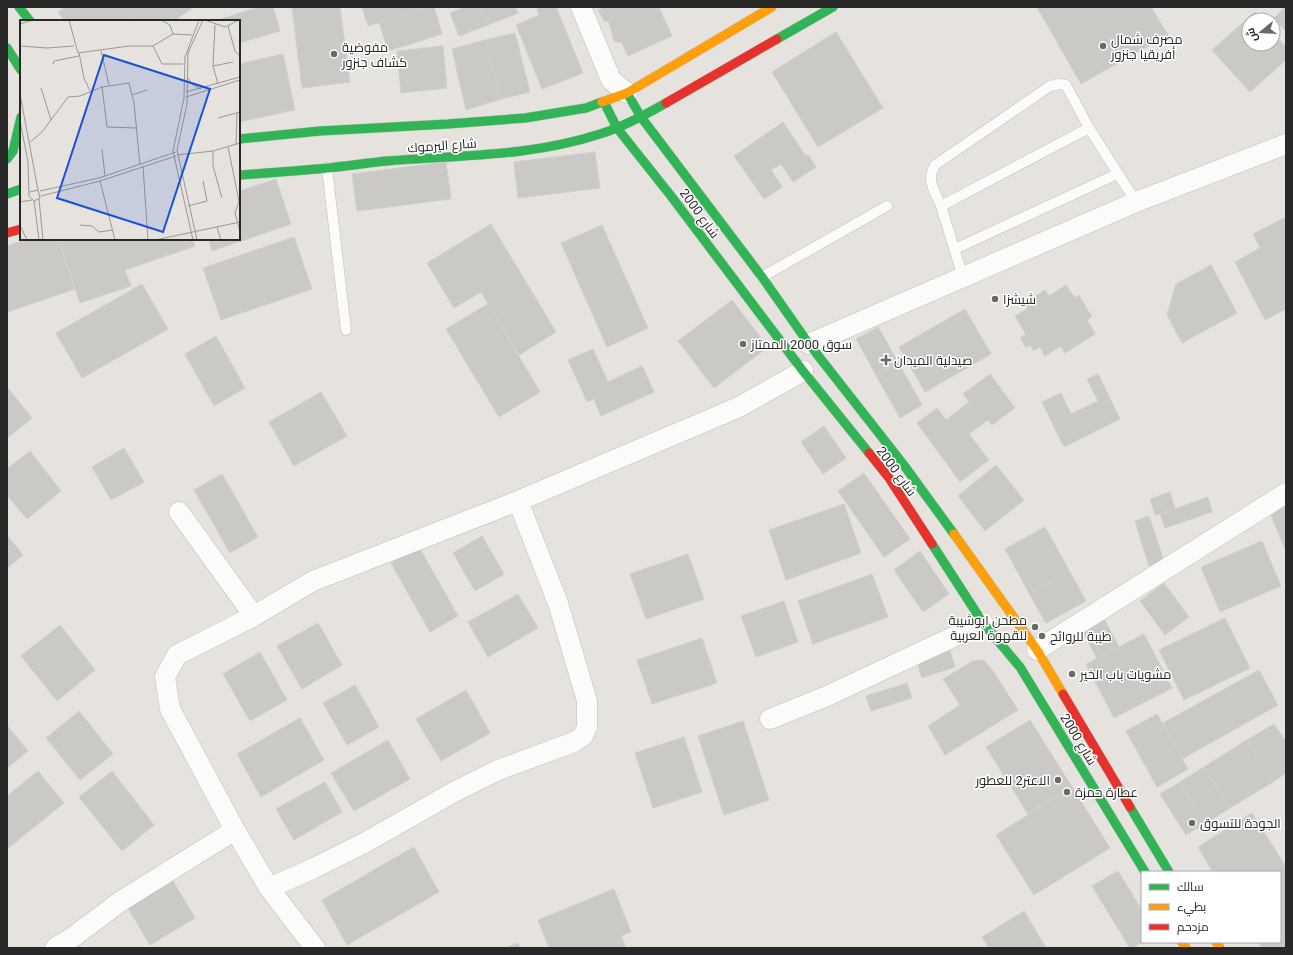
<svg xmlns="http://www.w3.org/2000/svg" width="1293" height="955" font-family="Roboto,Cairo,sans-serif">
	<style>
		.building { fill: #cbc9c5; stroke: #d1cfca }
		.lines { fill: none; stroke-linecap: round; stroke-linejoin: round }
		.lane-casing { stroke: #c0bfbf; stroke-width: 11 }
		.street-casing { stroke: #c0bfbf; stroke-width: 21 }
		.fast-casing { stroke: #c0bfbf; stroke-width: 10 }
		.slow-casing { stroke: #c0bfbf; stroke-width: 10 }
		.jam-casing { stroke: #c0bfbf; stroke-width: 10 }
		.lane { stroke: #fbfbfa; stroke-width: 10 }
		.street { stroke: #fbfbfa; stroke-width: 20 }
		.fast { stroke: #30b455; stroke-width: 9 }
		.slow { stroke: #ff9f0a; stroke-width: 9 }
		.jam { stroke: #e5322d; stroke-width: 9 }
		.poi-dot { fill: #6a6968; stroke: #fff; stroke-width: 1.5 }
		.labels { text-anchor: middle; stroke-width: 3; stroke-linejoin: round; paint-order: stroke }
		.poi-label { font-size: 13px; fill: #282828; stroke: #fff; text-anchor: start }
		.street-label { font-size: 13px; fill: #282828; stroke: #fff }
		.inset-road { fill: none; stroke: #9a9895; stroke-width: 1 }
		.view { fill: #1d4ed8; fill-opacity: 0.15; stroke: #1d4ed8; stroke-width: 2 }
		.inset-edge { fill: none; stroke: #282828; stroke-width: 2 }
	</style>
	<rect width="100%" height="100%" fill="#e6e3de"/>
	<path class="building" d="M66,7H127L137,21H65L58,12Z
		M127,7H191L192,8L174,21H137Z
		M258,7H273L280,31L239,43V21H221V19Z
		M292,7H340L350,82L302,88Z
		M362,7H429L368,26Z
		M429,7H434L442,34L388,51L379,22Z
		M465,7H480L488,25L459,36L450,13Z
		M480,7H515L518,13L488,25Z
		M543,7H556L583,73L542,89L516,25L539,15L537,9Z
		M605,7H659L672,36L628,56L622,43L614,41L609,22L604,21L598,10Z
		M1037,7H1151L1168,35L1081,84Z
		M1284,8L1286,10V32L1274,18Z
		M1255,12L1262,20H1249V44H1273V33L1286,47V60L1250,92L1212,50Z
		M836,32L883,108L818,147L772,72Z
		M515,33L530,92L501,99L485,40Z
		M485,40L501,99L466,110L452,49Z
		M443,46L447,88L401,93L397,51Z
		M283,54L295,110L239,122V64Z
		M783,122L805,155L809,156L816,167L793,182L781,164L771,170L782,187L764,199L734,156Z
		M595,152L600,188L518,198L514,162Z
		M446,162L451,199L357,211L352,174Z
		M276,179L291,224L212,251L209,239H239V191Z
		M1286,217V309L1265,320L1235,262L1260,248L1253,234Z
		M491,224L556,332L519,355L481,292L454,308L427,263Z
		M602,225L648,328L607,347L561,243Z
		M294,237L312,289L221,320L203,268Z
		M29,239H58L75,289L7,312V246Z
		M58,239H192L195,246L125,270L131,286L80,303Z
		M1211,265L1237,313L1182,343L1167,315L1176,284Z
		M142,284L168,329L82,378L56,333Z
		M1066,285L1075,298L1079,295L1092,317L1087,320L1095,334L1065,353L1061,346L1045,356L1040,347L1034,351L1030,345L1026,348L1020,338L1026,334L1015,316L1027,309L1024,304L1045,290L1049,296Z
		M732,300L768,347L714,388L678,341Z
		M488,304L540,392L499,417L446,329Z
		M965,309L991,354L925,392L899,347Z
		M878,327L898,362L876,375L856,339Z
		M216,336L245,388L214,406L185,354Z
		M593,349L608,382L642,366L654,392L601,416L594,399L587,402L568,360Z
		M898,362L922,405L900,418L876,375Z
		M990,374L1015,408L992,425L988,420L969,434L989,460L960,482L917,423L937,408L946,420L969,402L963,394Z
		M1098,374L1120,419L1064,447L1042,402L1061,393L1071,414L1098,401L1087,379Z
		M7,387L32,418L7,438Z
		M321,392L347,436L294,466L269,422Z
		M824,426L846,458L823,474L801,442Z
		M124,448L144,482L111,500L92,467Z
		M30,451L61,491L27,519L7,495V469Z
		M996,465L1024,500L985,531L958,496Z
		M864,473L910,539L884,557L838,491Z
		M222,474L258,537L230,553L194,490Z
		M1170,492L1175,509L1155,515L1150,499Z
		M1208,497L1212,512L1165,528L1160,514Z
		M844,504L861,553L786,580L769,530Z
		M1286,506V551L1270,513Z
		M1149,516L1164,561L1149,566L1135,521Z
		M1045,527L1070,572L1029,593L1005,549Z
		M7,535L23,555L7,568Z
		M482,536L504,574L475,591L453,553Z
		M1262,541L1281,586L1220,612L1201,567Z
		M419,547L458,616L430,632L391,563Z
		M920,551L949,594L923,612L894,570Z
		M688,554L704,599L646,619L630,574Z
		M1070,572L1086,601L1046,623L1029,593Z
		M872,574L888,617L813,644L798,601Z
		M1164,583L1189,617L1165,635L1140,601Z
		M518,594L538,628L488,657L468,622Z
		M784,601L798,642L756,657L741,616Z
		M1103,617L1119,647L1097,659L1081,628Z
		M1225,618L1250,668L1184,700L1159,650Z
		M318,623L342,665L302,689L277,646Z
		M60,625L95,670L57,701L21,656Z
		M1144,634L1172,688L1114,718L1086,664Z
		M702,638L717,683L652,704L637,660Z
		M950,651L955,667L922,678L917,662Z
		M260,652L287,700L250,721L223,674Z
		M984,660L993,671L1018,710L945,755L928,726L960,705L943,679L973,661Z
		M1259,670L1278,705L1182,759L1163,723Z
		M907,683L912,698L871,711L866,696Z
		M355,685L379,727L347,745L323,703Z
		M466,690L490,733L441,761L416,719Z
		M79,711L113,754L80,780L46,738Z
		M1157,714L1188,769L1157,787L1126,731Z
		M300,718L324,760L261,797L237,754Z
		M1030,720L1072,787L1028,814L986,747Z
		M743,721L769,800L724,815L698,736Z
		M1274,724L1286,742V773L1273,782L1247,740Z
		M7,725L28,751L7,768Z
		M684,737L702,792L653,808L635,753Z
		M388,740L410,779L354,811L331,773Z
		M1247,740L1273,782L1230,808L1204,767Z
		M1204,767L1230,808L1206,823L1180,782Z
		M38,771L64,803L7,849V796Z
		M112,771L154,825L122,851L79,797Z
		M325,782L342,812L294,840L276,809Z
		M1180,782L1206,823L1186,835L1160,794Z
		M1072,787L1110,848L1034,895L996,835Z
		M1252,813L1286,867V887L1280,890V872H1213L1198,847Z
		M414,847L439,892L347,945L322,900Z
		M1118,871L1142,910V942L1132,948H1130L1092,886Z
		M170,876L195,918L150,945L125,903Z
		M1286,887V948H1262L1258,942H1280V890Z
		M614,889L631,932L621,936L626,948H549L538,920Z
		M1024,911L1046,948H989L982,937Z
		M518,943L520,948H505Z"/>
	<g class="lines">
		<g class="lane-casing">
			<path id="lane" d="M327,168L346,330
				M941,206C934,190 926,180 935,165L1050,86L1059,84L1066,85L1089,128
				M955,249L1117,174
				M762,277L887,206
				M963,277L941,206L1089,128L1136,202"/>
		</g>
		<g class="street-casing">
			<path id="street" d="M581,7L611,80L627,93
				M809,344L1136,202L1286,144
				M179,512L254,616
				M1037,650L1286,493
				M770,719L827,696L983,623
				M269,888L312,869L366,842L454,792L498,770L574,742L583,736L587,727V701L558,603L518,501
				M55,948L73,937L121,901L235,830
				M315,948L269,888L235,830L170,709L165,677L177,655L254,616L313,581L518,501L739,407L803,371"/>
		</g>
		<g class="fast-casing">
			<path id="fast" d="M19,7L30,21
				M777,39L833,7
				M7,48L21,70
				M627,93L641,117L762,277L809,344L903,464L954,534
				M604,102L617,128L671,196L803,371L869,453
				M239,139L320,131L448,124L525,118L586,108L602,102
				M7,159L13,151L21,117
				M239,175C268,173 298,171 327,168C347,166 367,163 387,161C460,155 529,157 600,134C623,127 645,115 666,103
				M7,194L21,189
				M932,544L983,623L1020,667L1145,872
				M1130,807L1169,872"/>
		</g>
		<g class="slow-casing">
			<path id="slow" d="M602,102L627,93L772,7
				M954,534L1037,650L1063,694
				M1182,942L1186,948
				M1216,942L1220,948"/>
		</g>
		<g class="jam-casing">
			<path id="jam" d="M666,103L777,39
				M7,233L21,229
				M869,453L889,478L932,544
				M1063,694L1130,807"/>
		</g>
		<use href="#lane" class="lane"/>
		<use href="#street" class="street"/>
		<use href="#fast" class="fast"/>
		<use href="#slow" class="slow"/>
		<use href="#jam" class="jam"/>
	</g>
	<g class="poi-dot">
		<circle cx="1103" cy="46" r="4"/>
		<circle cx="334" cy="54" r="4"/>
		<circle cx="995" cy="299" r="4"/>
		<circle cx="743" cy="344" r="4"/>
		<path d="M884 354h4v4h4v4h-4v4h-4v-4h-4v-4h4z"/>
		<circle cx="1035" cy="627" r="4"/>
		<circle cx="1042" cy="636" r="4"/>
		<circle cx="1072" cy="674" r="4"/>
		<circle cx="1058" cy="780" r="4"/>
		<circle cx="1067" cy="792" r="4"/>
		<circle cx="1192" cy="823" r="4"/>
	</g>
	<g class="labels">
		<g class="poi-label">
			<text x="1111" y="44">مصرف شمال<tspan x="1111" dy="15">أفريقيا جنزور</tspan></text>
			<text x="342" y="52">مفوضية<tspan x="342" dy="15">كشاف جنزور</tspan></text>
			<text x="1003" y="304">شيشزا</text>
			<text x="751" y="349">سوق 2000 الممتاز</text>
			<text x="894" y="365">صيدلية الميدان</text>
			<text x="1027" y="625" text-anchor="end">مطحن ابوشيبة<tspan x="1027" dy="15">للقهوة العربية</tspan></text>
			<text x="1050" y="641">طيبة للروائح</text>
			<text x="1080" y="679">مشويات باب الخير</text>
			<text x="1050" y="785" text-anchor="end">الاعتر2 للعطور</text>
			<text x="1075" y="797">عطارة حمزة</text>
			<text x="1200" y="828">الجودة للتسوق</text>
		</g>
		<g class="street-label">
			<text transform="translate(442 145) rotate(-4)" y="5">شارع اليرموك</text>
			<text transform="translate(700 213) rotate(54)" y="5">شارع 2000</text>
			<text transform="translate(897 471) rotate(54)" y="5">شارع 2000</text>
			<text transform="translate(1079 739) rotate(59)" y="5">شارع 2000</text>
		</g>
	</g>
	<g transform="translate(20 20)">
		<rect width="220" height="220" fill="#e6e3de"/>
		<path class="inset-road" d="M49,0L58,33L109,26H133L153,14L172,15M141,0L150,5L153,14M185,0L205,7L219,0M0,4L13,0M195,5L193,46L198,64M208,6L215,31L220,36M0,26L27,28L54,26M133,26L142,44H163M81,31L89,65M59,33L64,58L70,71M33,44L34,41L59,36M193,46L213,42M168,58L173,65L181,69M82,67L87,107L116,108M21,68L31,100M166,72L220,57M0,74L18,170M112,75L127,70M166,77L220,60M198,98L220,92M0,101L8,142L9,176L14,181L20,178L18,170L10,172M10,122L22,112L48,77L60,76L82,67L109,63L114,83L120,145M216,125L217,93M208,127L219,181M82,129L85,156M193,131V146L202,178M157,135L193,131L220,123M123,146L128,220M80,161L95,220M20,171L79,158L156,132M21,176L80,161L156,136M19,179L23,220M14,181L19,220M219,181L215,193L220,211M0,182L12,180M168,186L187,181L183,161M0,205L7,220M60,205L72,206L79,212L93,210M197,207L201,220M135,220L220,202M173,220L153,131L164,78L165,37L179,0M177,220L157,130L167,84L168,33L183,0"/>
		<path class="view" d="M84,35L190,69L143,212L37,178Z"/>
		<rect width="220" height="220" class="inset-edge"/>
	</g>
	<rect width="1293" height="955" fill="none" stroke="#282828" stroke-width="16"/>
	<rect x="1141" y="871" width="140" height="72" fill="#ffffff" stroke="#a9a9a9"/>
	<rect x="1149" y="884" width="20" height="6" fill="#30b455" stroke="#a9a9a9"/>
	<text x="1177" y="891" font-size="12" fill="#282828">سالك</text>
	<rect x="1149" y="904" width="20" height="6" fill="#ff9f0a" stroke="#a9a9a9"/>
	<text x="1177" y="911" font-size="12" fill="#282828">بطيء</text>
	<rect x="1149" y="924" width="20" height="6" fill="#e5322d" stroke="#a9a9a9"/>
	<text x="1177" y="931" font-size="12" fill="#282828">مزدحم</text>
	<g transform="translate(1261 32) rotate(252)"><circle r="19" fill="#ffffff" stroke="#a9a9a9"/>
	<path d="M0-3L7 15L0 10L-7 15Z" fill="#6a6968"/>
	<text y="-6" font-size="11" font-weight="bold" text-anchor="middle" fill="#282828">ش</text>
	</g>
</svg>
